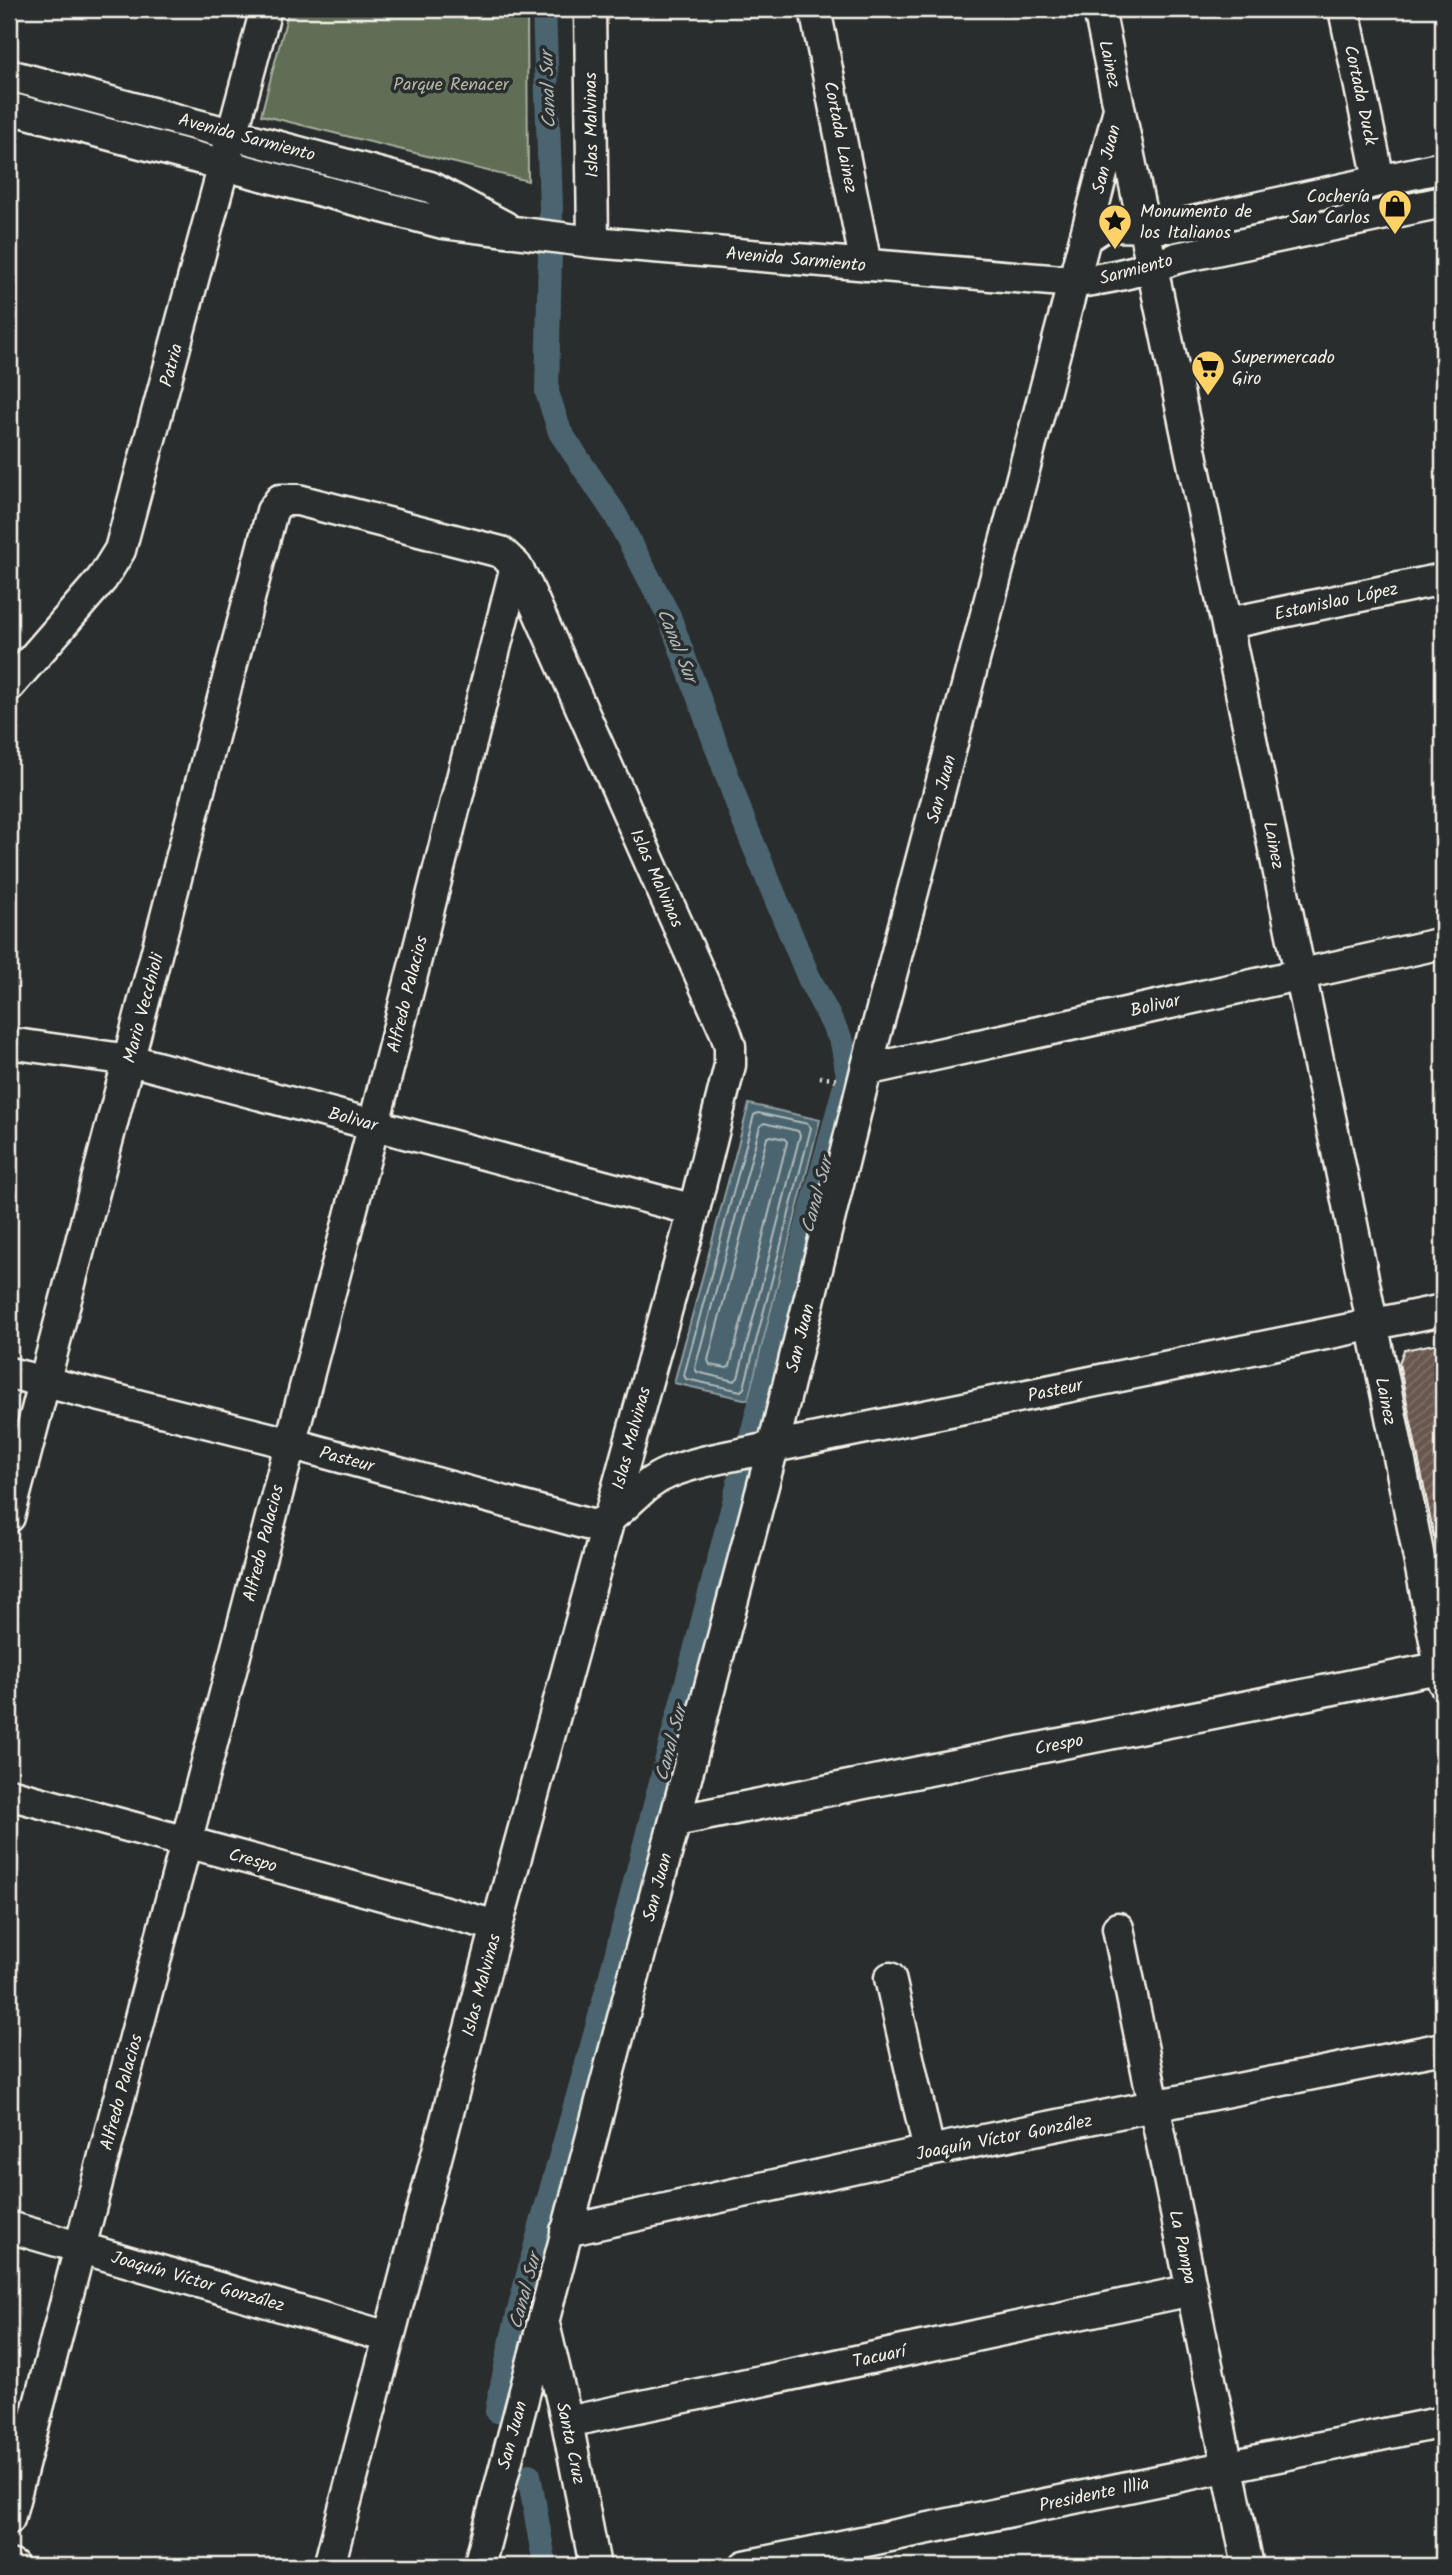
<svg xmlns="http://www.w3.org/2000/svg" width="1452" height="2575" font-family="Kalam,sans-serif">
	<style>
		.green { fill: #606e56; stroke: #aab09f; stroke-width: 2 }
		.water { fill: #4b656f; stroke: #8f9d9f; stroke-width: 2 }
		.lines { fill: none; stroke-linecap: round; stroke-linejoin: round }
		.shore { stroke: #b0b9b8; stroke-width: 2 }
		.canal { stroke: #4b656f; stroke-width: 24 }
		.building { fill: url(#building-hatch); stroke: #f4f1e8; stroke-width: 2 }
		.minor-casing { stroke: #f4f1e8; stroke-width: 35 }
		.path { stroke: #f4f1e8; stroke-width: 4.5; stroke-dasharray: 2 5; stroke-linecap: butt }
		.minor { stroke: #2a2d2e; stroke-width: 30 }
		.labels { text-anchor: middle; stroke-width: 7; stroke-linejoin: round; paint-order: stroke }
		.street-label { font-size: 18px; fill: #f4f1e8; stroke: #2a2d2e }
		.park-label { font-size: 18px; fill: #b1b6a6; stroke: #2a2d2e }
		.poi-label { font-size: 18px; fill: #f4f1e8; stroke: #2a2d2e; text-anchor: start }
		.water-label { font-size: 19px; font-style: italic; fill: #b0b9b8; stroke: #2a2d2e }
	</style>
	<defs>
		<pattern id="building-hatch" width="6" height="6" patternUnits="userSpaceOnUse" patternTransform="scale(1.75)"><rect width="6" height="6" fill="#67574f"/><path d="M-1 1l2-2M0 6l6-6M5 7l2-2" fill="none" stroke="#7d7068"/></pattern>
	</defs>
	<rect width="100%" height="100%" fill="#2a2d2e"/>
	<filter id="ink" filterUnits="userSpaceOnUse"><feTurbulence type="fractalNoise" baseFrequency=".0143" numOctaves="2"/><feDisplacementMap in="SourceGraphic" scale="14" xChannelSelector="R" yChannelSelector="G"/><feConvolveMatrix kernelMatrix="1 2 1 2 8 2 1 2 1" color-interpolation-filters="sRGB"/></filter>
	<g filter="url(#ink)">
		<path class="green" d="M289,9H527L528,181L261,115Z"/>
		<path class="water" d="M749,1104L820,1120L748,1400L674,1383Z"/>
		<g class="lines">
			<path class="shore" d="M758,1113L808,1124L811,1128L744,1388L741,1391L686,1379L684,1375L754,1115Z
				M764,1123L798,1131L800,1135L738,1378L734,1381L697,1372L695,1368L760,1126Z
				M771,1136L785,1139L787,1142L730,1366L727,1368L710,1365L708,1360L767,1138Z"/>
			<path class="canal" d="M497,2411C525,2263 574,2120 611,1975C689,1674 766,1374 848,1075L842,1042L809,978L744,822L669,616L615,514L560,432L547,392L551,207L544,9
				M529,2475L545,2566"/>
		</g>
		<path class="building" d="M1443,1342V1536L1434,1537L1399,1363L1404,1350Z"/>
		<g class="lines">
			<g class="minor-casing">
				<path id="minor" d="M590,9L593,242
					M815,9L866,265
					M1099,9C1212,567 1336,1123 1443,1682
					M1344,9L1379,180
					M9,75L430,187L505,227
					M9,108L443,223L593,242L1075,282C1111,279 1144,270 1177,258L1443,202
					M1087,237L1104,226L1169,227L1443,167
					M1229,623L1443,579
					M9,686L102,579L120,550L266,9
					M9,1043L130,1060L694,1210
					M866,1070L1443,943
					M9,1373L289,1443L594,1526C623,1515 638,1485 668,1473C700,1460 739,1455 773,1447L1443,1310
					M9,1517L272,511L280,500H298L501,552L516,566L527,586L725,1031L730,1046V1065L694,1210L497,1926L329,2566
					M9,1794L497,1926
					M675,1821L1443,1667
					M1118,1928L1248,2566
					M890,1978L929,2151
					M9,2227L388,2337
					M566,2231L929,2151L1443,2048
					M544,2324L567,2422L595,2566
					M567,2422L1192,2290
					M9,2519L374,1124L516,566
					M9,2565L13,2566
					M479,2566L773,1447L866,1070L1119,109
					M745,2566L1443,2422"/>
			</g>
			<path class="path" d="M820,1077L838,1080"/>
			<use href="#minor" class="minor"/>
		</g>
	</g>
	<defs>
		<g id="shop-pin" transform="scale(1.75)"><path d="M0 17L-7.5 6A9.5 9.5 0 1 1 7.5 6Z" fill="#ffd166" stroke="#2a2d2e"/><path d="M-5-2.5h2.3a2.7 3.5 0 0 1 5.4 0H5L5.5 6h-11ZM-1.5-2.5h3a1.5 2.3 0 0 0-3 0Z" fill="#111"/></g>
		<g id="sight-pin" transform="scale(1.75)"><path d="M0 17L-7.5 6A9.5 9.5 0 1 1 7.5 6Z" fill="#ffd166" stroke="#2a2d2e"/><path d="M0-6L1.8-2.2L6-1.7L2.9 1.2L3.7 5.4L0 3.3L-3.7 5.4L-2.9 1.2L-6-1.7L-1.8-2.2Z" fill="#111"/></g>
		<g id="supermarket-pin" transform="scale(1.75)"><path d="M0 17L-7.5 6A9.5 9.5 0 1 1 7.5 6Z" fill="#ffd166" stroke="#2a2d2e"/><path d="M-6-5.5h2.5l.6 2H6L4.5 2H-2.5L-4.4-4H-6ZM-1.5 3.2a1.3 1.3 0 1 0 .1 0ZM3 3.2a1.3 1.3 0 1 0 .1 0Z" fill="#111"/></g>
	</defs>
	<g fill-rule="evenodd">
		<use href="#shop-pin" x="1395" y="206"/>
		<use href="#sight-pin" x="1115" y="221"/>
		<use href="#supermarket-pin" x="1208" y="367"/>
	</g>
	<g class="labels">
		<g class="street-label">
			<text transform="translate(1110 64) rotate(78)" y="6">Lainez</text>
			<text transform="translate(1361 95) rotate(78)" y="6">Cortada Duck</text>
			<text transform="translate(591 125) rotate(-91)" y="6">Islas Malvinas</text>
			<text transform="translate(247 137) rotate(15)" y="6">Avenida Sarmiento</text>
			<text transform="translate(841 137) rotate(79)" y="6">Cortada Lainez</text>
			<text transform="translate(1106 159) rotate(-76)" y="6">San Juan</text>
			<text transform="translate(796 259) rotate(5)" y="6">Avenida Sarmiento</text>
			<text transform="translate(1136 269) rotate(-15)" y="6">Sarmiento</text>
			<text transform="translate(171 365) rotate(-75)" y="6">Patria</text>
			<text transform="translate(1336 601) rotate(-12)" y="6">Estanislao López</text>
			<text transform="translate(941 789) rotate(-75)" y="6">San Juan</text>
			<text transform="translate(1274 845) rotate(79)" y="6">Lainez</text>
			<text transform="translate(657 878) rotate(66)" y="6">Islas Malvinas</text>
			<text transform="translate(407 994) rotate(-76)" y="6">Alfredo Palacios</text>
			<text transform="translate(1155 1005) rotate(-13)" y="6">Bolivar</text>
			<text transform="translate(143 1008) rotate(-75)" y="6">Mario Vecchioli</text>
			<text transform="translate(353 1119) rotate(15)" y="6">Bolivar</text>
			<text transform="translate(800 1338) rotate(-76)" y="6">San Juan</text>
			<text transform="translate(1055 1390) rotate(-12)" y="6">Pasteur</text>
			<text transform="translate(1386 1401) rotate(79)" y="6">Lainez</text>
			<text transform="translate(631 1438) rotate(-75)" y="6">Islas Malvinas</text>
			<text transform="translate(347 1459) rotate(15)" y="6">Pasteur</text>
			<text transform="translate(263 1543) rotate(-76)" y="6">Alfredo Palacios</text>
			<text transform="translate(1059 1744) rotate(-11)" y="6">Crespo</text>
			<text transform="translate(253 1860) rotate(15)" y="6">Crespo</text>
			<text transform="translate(657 1887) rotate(-75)" y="6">San Juan</text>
			<text transform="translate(481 1985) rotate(-75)" y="6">Islas Malvinas</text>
			<text transform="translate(121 2092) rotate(-75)" y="6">Alfredo Palacios</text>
			<text transform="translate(1004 2137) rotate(-11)" y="6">Joaquín Víctor González</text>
			<text transform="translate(1183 2247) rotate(78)" y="6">La Pampa</text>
			<text transform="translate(198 2281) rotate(16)" y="6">Joaquín Víctor González</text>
			<text transform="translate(879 2356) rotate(-12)" y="6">Tacuarí</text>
			<text transform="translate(512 2435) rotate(-75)" y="6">San Juan</text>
			<text transform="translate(571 2443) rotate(78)" y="6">Santa Cruz</text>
			<text transform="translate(1094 2494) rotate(-12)" y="6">Presidente Illia</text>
		</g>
		<g class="park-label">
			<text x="451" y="90">Parque Renacer</text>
		</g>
		<g class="poi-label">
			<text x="1370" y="202" text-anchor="end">Cochería<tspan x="1370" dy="21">San Carlos</tspan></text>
			<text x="1140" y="217">Monumento de<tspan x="1140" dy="21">los Italianos</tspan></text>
			<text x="1232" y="363">Supermercado<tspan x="1232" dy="21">Giro</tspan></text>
		</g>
		<g class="water-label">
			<text transform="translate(547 90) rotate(-92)" y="7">Canal Sur</text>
			<text transform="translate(678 645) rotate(68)" y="7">Canal Sur</text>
			<text transform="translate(816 1195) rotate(-75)" y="7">Canal Sur</text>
			<text transform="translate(670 1743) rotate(-75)" y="7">Canal Sur</text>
			<text transform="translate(524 2291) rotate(-75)" y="7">Canal Sur</text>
		</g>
	</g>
	<rect width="1452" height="2575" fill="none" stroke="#2a2d2e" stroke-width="35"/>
	<rect x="18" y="18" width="1417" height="2540" fill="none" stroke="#f4f1e8" stroke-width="2.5" filter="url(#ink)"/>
</svg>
